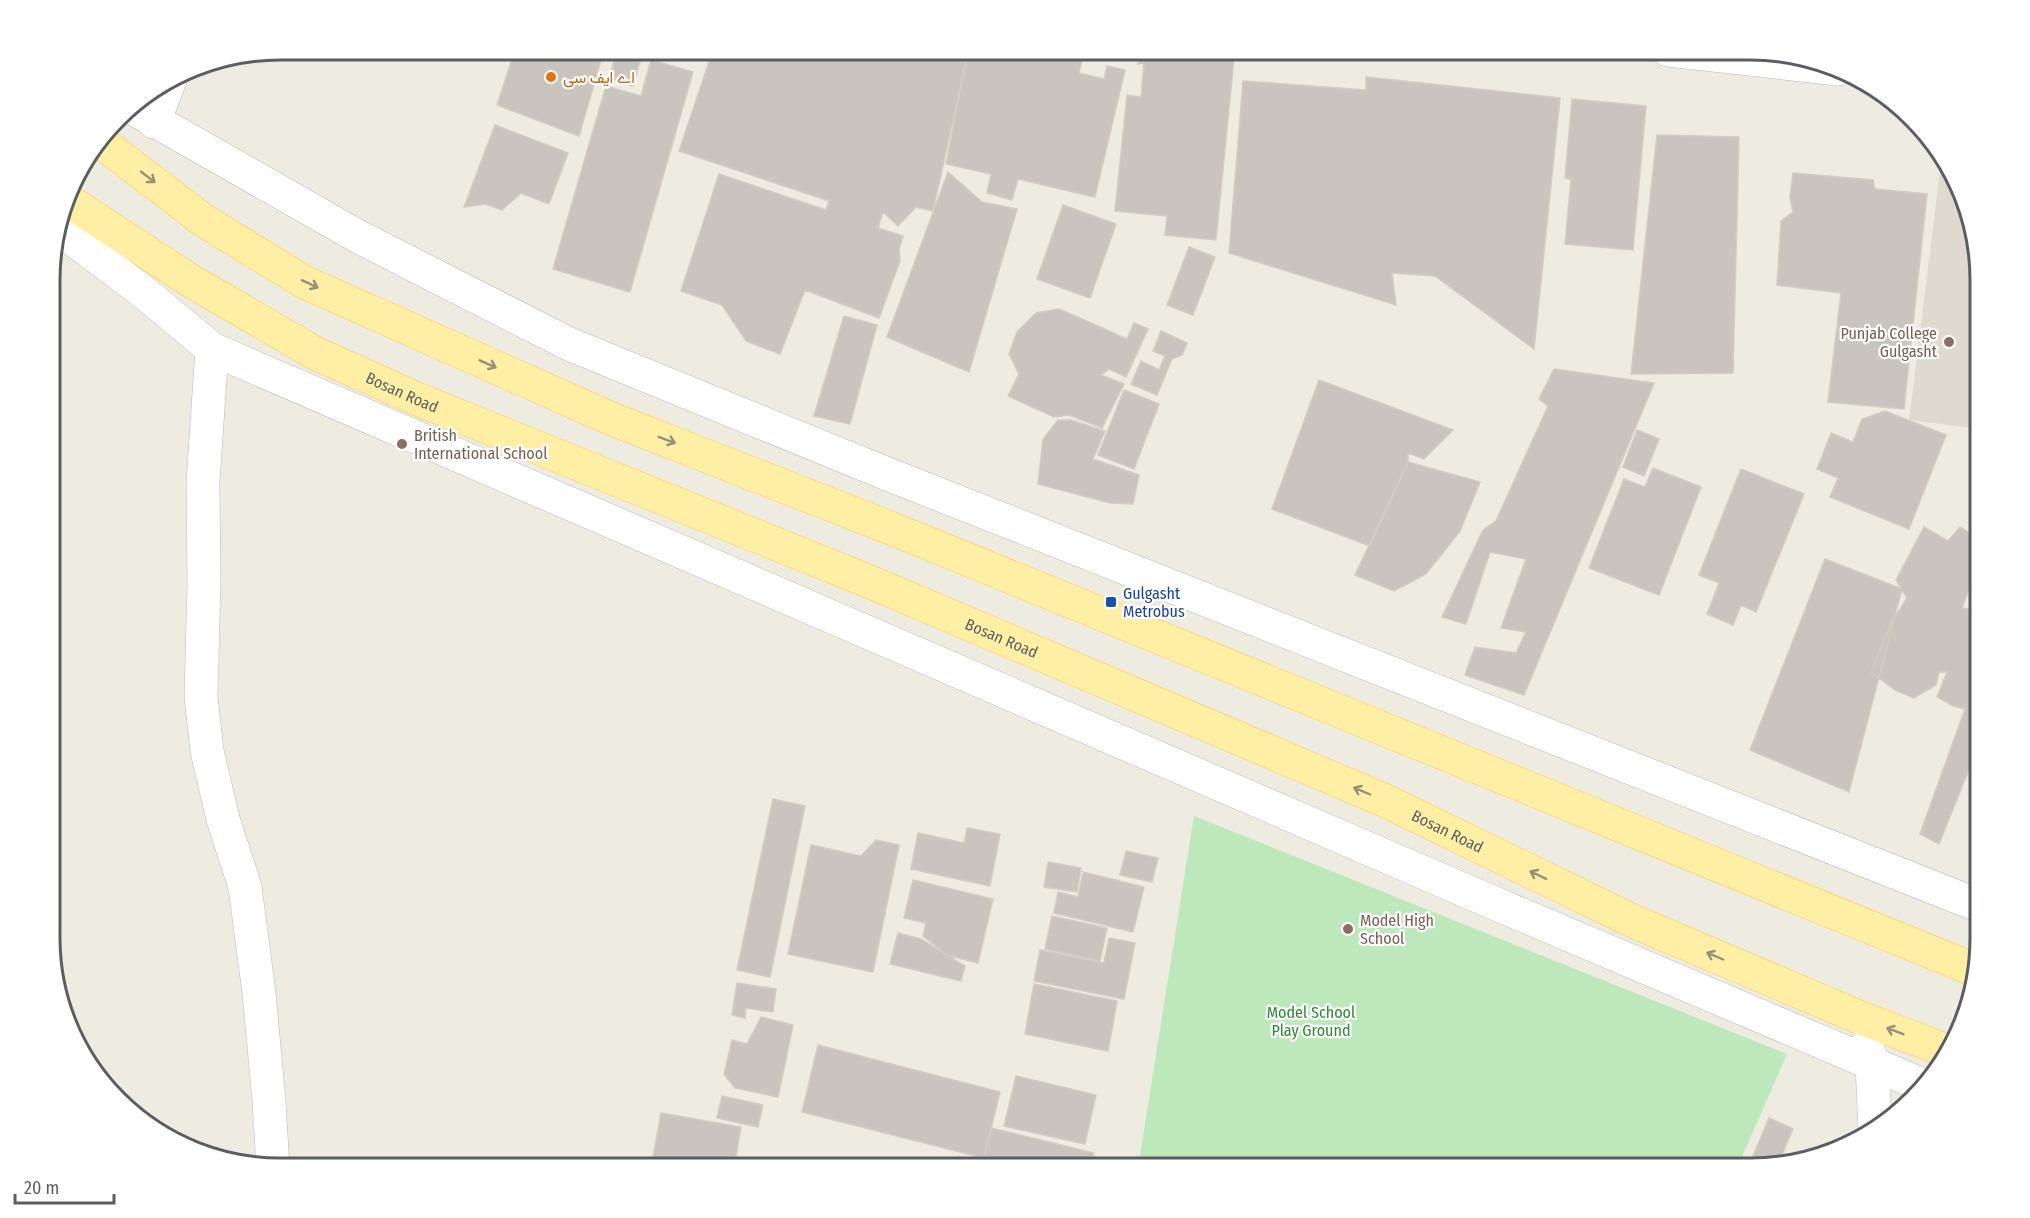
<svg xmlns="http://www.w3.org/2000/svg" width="2030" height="1218" font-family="'Fira Sans Condensed',Vazirmatn,sans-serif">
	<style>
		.education { fill: #dedad0 }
		.green { fill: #bce8bb }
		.building { fill: #c9c5be; stroke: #d3ccbf; stroke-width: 1.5 }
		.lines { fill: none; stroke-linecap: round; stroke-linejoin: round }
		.minor-casing { stroke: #b7babf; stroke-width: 34 }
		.major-casing { stroke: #fcc84c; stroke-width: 34 }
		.minor { stroke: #fff; stroke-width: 33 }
		.major { stroke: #ffefa5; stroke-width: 33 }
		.oneway { stroke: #94917a }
		.food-dot { fill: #e8710a; stroke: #fff; stroke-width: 2 }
		.education-dot { fill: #8d6e63; stroke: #fff; stroke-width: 2 }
		.transit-dot { fill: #1a4fb4; stroke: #fff; stroke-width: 2 }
		.labels { text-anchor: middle; stroke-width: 4.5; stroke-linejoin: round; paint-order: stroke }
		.food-label { font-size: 16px; fill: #c56008; stroke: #fff; text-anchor: start }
		.education-label { font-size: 16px; fill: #785e54; stroke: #fff; text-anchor: start }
		.street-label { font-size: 16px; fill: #5a5e63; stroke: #fff }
		.transit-label { font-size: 16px; fill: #164399; stroke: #fff; text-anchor: start }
		.park-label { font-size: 16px; fill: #2e8631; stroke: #fff }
		.rim { fill: none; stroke: #5a5e63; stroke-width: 3 }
	</style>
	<rect width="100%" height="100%" fill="#eeebe1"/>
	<path class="education" d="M1942,155L1949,164L1980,264V429L1909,420Z"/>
	<path class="green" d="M1194,816L1787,1054L1737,1168H1138Z"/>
	<path class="building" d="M515,50H604L579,136L497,105Z
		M617,50H643L633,86L609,79Z
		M676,50H698L696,55Z
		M713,50H917L966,61L933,211L916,207L898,226L883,212L878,228L903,236L899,249L900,261L879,318L805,290L780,354L746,341L722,305L681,291L719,174L826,210L829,201L679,151Z
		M972,50H1004L1002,57L1014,60L1016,50H1040L1082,60L1079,73L1104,79L1107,66L1125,70L1095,197L1018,179L1012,200L987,193L991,174L946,164L966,61Z
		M1139,50H1165V51L1234,58L1216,240L1165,235L1167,216L1115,211L1127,95L1141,97L1144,63L1138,64Z
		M651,60L693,72L630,292L553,269L606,86L641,96Z
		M1366,77L1560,98L1534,349L1435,276L1392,273L1396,305L1229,253L1243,81L1366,90Z
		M1572,99L1646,106L1633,250L1565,244L1571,179L1565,178Z
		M495,125L568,153L549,204L521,193L502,210L485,204L464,207Z
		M1657,135L1739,137L1733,373L1631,374Z
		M948,172L982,202L1017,209L969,372L887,337Z
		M1793,173L1873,180L1875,189L1927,194L1904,409L1828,402L1841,293L1777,285L1781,221L1793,212L1790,198Z
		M1063,205L1116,224L1090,298L1037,279Z
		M1189,247L1215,257L1193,315L1167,305Z
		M1059,309L1127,339L1134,323L1148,329L1126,377L1109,369L1101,375L1124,384L1102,428L1069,415L1054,417L1008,396L1019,374L1009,354L1017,332L1036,313Z
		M844,316L877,325L850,424L814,416Z
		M1161,331L1187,343L1182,355L1172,359L1157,395L1131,384L1141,361L1159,370L1165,356L1153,351Z
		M1554,369L1654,383L1524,695L1465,675L1475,647L1516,653L1526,632L1501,628L1526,559L1490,552L1466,624L1442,617L1483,530L1496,521L1548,406L1539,399Z
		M1319,380L1453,430L1424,459L1408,453V462L1370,546L1272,509Z
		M1124,390L1159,404L1134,469L1098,455Z
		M1885,411L1946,435L1909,529L1830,497L1838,478L1817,469L1831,433L1853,442L1862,419Z
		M1058,420H1071L1105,431L1093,459L1139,475L1133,504L1110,503L1038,484L1043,439Z
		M1637,430L1659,439L1644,476L1623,467Z
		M1408,462L1480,482L1460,531L1426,574L1394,591L1355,575Z
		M1653,468L1701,487L1659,595L1589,568L1624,479L1645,487Z
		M1741,469L1804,494L1756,612L1741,605L1733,625L1707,614L1719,583L1699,575Z
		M1924,527L1948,541L1960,527L1980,540V559L1962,608L1980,611V742L1939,844L1920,834L1965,709L1953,706L1937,697L1947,672H1939L1936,685L1914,698L1895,690L1871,672L1891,623L1907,598L1896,580Z
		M1825,559L1902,589L1849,792L1750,750Z
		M773,799L805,806L770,977L737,970Z
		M967,828L1000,834L990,886L911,869L918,833L964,843Z
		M876,840L899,845L873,972L788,954L811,845L861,856Z
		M1126,851L1158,858L1152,882L1120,875Z
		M1048,862L1081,868L1077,892L1044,887Z
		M1083,872L1144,887L1133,932L1054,913L1058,892L1078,897Z
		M913,880L993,899L978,963L947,955L923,936L926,923L904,918Z
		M1052,916L1107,928L1100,961L1045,949Z
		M898,933L921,939L965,966L961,981L890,964Z
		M1109,938L1135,943L1124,999L1034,981L1040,950L1104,963Z
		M737,983L776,989L773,1012L746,1008L745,1018L732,1015Z
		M1034,984L1117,1001L1108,1051L1025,1034Z
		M761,1017L793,1025L778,1097L735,1088L724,1074L732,1040L747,1044Z
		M818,1045L1000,1092L984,1158L802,1112Z
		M1016,1076L1096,1095L1085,1144L1004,1126Z
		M722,1096L763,1105L758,1127L717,1118Z
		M661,1113L741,1127L734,1168H651Z
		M1769,1118L1793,1129L1778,1164L1765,1168H1748Z
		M991,1128L1094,1153L1090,1168H1029L984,1158Z"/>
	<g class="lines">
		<g class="minor-casing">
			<path id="minor" d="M1668,50L1838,69
				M129,106L359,237L569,344L885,473L1980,906
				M154,122L170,80
				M58,228L146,294L212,349L1494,903L1925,1086
				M212,349L203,482L204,583L201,697L207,751L223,819L245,887L259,993L269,1101L273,1168
				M1867,1045L1872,1064L1875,1130"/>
		</g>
		<g class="major-casing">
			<g id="major">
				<path d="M101,142L203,220L304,282L612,419L893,529L1975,970"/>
				<path id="s1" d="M67,200L191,281L315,353L417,399L868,581L1386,801L1635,922L1861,1018L1950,1052"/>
			</g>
		</g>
		<use href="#minor" class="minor"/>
		<use href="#major" class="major"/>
	</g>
	<defs><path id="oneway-shaft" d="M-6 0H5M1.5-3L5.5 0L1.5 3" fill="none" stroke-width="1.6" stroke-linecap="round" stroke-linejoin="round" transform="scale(1.5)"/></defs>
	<g class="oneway">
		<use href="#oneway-shaft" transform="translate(148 177) rotate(38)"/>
		<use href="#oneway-shaft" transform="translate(310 284) rotate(25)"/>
		<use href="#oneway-shaft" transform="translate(488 364) rotate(24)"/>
		<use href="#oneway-shaft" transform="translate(667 440) rotate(21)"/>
		<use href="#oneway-shaft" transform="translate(1362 791) rotate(-157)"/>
		<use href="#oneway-shaft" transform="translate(1538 875) rotate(-154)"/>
		<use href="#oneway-shaft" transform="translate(1715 956) rotate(-157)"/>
		<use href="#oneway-shaft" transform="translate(1895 1031) rotate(-159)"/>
	</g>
	<circle class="food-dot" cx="551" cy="77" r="6"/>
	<g class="education-dot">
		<circle cx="1949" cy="342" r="6"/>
		<circle cx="402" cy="444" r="6"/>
		<circle cx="1348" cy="929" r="6"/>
	</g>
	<rect class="transit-dot" x="1105" y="596" width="12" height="12" rx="3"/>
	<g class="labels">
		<g class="food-label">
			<text x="563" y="83">اے ایف سی</text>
		</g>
		<g class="education-label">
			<text x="1937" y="339" text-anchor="end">Punjab College<tspan x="1937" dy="18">Gulgasht</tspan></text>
			<text x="414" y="441">British<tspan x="414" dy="18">International School</tspan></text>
			<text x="1360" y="926">Model High<tspan x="1360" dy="18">School</tspan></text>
		</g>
		<g class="street-label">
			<text dy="6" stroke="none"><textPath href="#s1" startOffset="387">Bosan Road</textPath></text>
			<text dy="6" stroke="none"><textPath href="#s1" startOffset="1035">Bosan Road</textPath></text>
			<text dy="6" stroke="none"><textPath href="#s1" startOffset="1521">Bosan Road</textPath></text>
		</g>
		<g class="transit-label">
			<text x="1123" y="599">Gulgasht<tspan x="1123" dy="18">Metrobus</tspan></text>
		</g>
		<g class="park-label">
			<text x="1311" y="1018">Model School<tspan x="1311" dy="18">Play Ground</tspan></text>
		</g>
	</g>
	<path d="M0 0H2030V1218H0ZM280 60H1750A220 220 0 0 1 1970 280V938A220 220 0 0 1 1750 1158H280A220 220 0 0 1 60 938V280A220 220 0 0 1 280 60Z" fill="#fff" fill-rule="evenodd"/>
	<path class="rim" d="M280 60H1750A220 220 0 0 1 1970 280V938A220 220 0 0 1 1750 1158H280A220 220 0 0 1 60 938V280A220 220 0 0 1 280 60Z"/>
	<path d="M15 1194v9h99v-9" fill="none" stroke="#5a5e63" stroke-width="3"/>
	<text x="24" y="1194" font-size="18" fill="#5a5e63" stroke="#ffffff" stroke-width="4.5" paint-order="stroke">20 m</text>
</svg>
